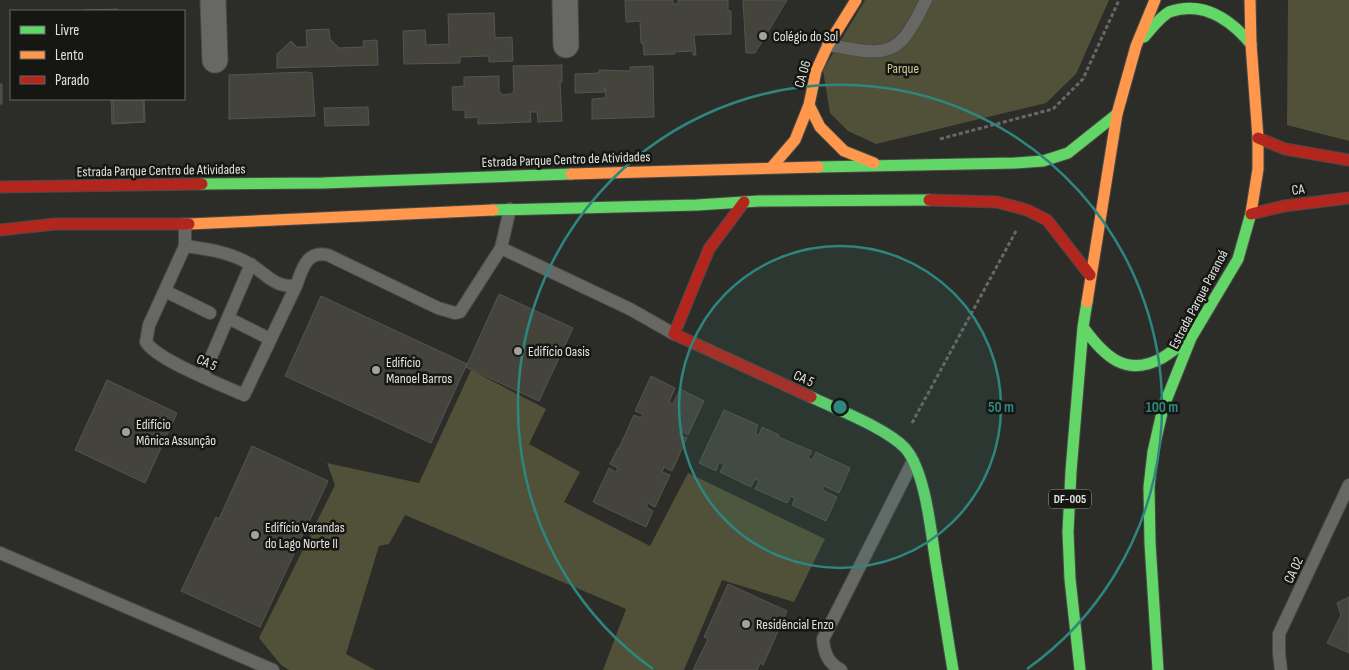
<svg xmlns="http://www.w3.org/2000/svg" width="1349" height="670" font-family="'Sofia Sans Condensed',sans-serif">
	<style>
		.green { fill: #505138 }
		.building { fill: #44443c; stroke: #545551 }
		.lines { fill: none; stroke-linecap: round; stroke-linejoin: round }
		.lane-casing { stroke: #4a4a46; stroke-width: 14 }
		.street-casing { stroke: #4a4a46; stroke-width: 27 }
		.fast-casing { stroke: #4a4a46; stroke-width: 13 }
		.slow-casing { stroke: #4a4a46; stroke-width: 13 }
		.jam-casing { stroke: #4a4a46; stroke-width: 13 }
		.path { stroke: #686864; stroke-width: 3; stroke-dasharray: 4 2.5; stroke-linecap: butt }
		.lane { stroke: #676764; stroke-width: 12 }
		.street { stroke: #676764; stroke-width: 25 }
		.fast { stroke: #63d668; stroke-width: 11 }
		.slow { stroke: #ff974d; stroke-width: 11 }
		.jam { stroke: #b3261e; stroke-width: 11 }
		.ring { fill: none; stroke: #2e867f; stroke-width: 2.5 }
		.poi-dot { fill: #a2a29e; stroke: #161613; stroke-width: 2 }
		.labels { text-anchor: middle; stroke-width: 5; stroke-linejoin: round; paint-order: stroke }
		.shield { fill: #161613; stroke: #a4a4a0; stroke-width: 1 }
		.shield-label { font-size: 12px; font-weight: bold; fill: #e1e1dd }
		.poi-label { font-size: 14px; fill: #e1e1dd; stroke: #161613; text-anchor: start }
		.park-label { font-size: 14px; fill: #cbce92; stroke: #161613 }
		.street-label { font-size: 14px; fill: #e1e1dd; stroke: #161613 }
		.centre { fill: #2e867f; stroke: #161613; stroke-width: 2.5 }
		.ring-label { font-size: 15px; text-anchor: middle; font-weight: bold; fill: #2e867f; stroke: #161613; stroke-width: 5; stroke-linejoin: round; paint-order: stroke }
	</style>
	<rect width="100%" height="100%" fill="#2c2d28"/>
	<path class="green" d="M865,0H1109L1076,74L1046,103L876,144L848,131L830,113L823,70Z
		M1288,0H1349V141L1287,125Z
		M471,370L546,409L529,444L580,472L564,502L650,546L688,473L825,539L794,602L722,580L684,670H603L626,609L405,515L389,544L379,546L346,654L375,670H289L281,665L259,638L335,485L327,463L419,483Z"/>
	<path class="building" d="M625,0H673V4H678V0H728V11H731V34L694,35L696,55H693V51L674,52L675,54L644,55L643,43H641L640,21L626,22Z
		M743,0H787L755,53H746Z
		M117,9L118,11H85V10Z
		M494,13L495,38L512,37L513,61L489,62V56L460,57V63L404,64L403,31L425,30L426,45L449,44L448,14Z
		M329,29L330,39L339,48L364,47L363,41L377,40L378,65L277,68V54L291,41L297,47H307L306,30Z
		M562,65V82H560L562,121L538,122L537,112H530L531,122L478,124V117L465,118V110H453L452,87L464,86V77L499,76V91L502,95L511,94L514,91L513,66Z
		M653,66L654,117L592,119V99L606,98L605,87L604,92L575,93V74L599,73V70L630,71V67Z
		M307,72L312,73L315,116L229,119V75Z
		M0,84H2V104H0Z
		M111,99H143L144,122L112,124Z
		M113,99H144L145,122L114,123Z
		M368,107L369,125L325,126L324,108Z
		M499,294L573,328L539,401L466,367Z
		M321,296L467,364L431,443L285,376Z
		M651,376L675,388L669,402L673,404L680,389L704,401L688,435L681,431L679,435L687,438L672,471L664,467L662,472L670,475L655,507L648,503L646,507L653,511L646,527L593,502L609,468L616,472L618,468L610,464L618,448H619L634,415L641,418L643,414L635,411Z
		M107,380L177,413L145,483L75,450Z
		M724,410L758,425L755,434L759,435L762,427L779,435L778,437L812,451L808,458L812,460L816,452L850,468L839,493L824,486L822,490L837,497L826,521L792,505L795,498L791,496L787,503L755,489L759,481L755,479L751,487L720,472L724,465L719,462L716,471L699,463Z
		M252,446L328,481L260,627L181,591L216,517L219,519Z
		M728,584L787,611L763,665L760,663L757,670H693L708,639L704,637Z
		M1349,597V653L1327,643L1341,615L1337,603Z"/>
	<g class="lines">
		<g class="lane-casing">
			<path id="lane" d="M828,45C851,48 884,60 902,40C912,30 919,13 926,0
				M185,224V246C207,249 229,252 248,263C260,269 268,280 280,284C285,286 291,286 296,286C302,270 306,250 328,255L438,308L455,313L460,312L501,248L510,209
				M185,246L149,325L146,342C157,360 222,385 244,395L296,286
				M501,248L630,309L674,334
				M165,291L210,313
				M228,318L270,339
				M203,376L251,264
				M0,553L273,670
				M841,670C828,663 824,653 823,639L913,461
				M1281,670L1279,653V634L1349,485"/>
		</g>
		<g class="street-casing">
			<path id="street" d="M213,0L215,60
				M565,0L566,45"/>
		</g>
		<g class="fast-casing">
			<path id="fast" d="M1144,37C1152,28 1159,18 1169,12C1203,0 1231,20 1251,44
				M818,167L1015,163L1043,161L1068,153L1117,114
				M202,184L323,183L571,174
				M493,210L697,205L759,201L929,200
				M1083,327C1104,356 1126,378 1162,358C1172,352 1181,344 1191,338
				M811,397C836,409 886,428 905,448C926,472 931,533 936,564C942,600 947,635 953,670
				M1080,670L1070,579L1068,532L1071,471L1083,327L1087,302
				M1158,670L1150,543L1149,487L1153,452L1163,408L1191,338L1238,259L1251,213"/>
		</g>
		<g class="slow-casing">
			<path id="slow" d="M1250,0L1251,44L1258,138V169L1251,213
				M809,105L820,127L844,151L874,163
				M771,168L795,140L809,105L816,71L828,45L856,0
				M571,174L818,167
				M189,224L493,210
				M1087,302L1117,114L1136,46L1155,0"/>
		</g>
		<g class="jam-casing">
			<path id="jam" d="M1258,138L1285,149L1349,160
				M0,187L202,184
				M929,200L997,202L1027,210L1047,220L1090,275
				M744,202L709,249L674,334L811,397
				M1251,214L1284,206L1349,198
				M0,230L55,224H189"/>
		</g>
		<path class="path" d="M940,139L1053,109L1083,79L1119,0
			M912,423L1016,231"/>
		<use href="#lane" class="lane"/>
		<use href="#street" class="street"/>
		<use href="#fast" class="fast"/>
		<use href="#slow" class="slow"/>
		<use href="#jam" class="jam"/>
	</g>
	<circle cx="840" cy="407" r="161" fill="#2e867f" fill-opacity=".12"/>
	<g class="ring">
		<circle cx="840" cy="407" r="161"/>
		<path d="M653 669A322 322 0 1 1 1027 669"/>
	</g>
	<g class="poi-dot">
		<circle cx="763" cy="36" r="5"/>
		<circle cx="518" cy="351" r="5"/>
		<circle cx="376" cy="370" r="5"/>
		<circle cx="126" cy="432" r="5"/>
		<circle cx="255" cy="535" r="5"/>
		<circle cx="746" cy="624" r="5"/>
	</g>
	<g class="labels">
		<rect class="shield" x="1049" y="489.5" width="42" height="19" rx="4"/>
		<g class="shield-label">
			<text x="1070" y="503">DF-005</text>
		</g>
		<g class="poi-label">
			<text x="773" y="41">Colégio do Sol</text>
			<text x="528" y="356">Edifício Oasis</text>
			<text x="386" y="367">Edifício<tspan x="386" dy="16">Manoel Barros</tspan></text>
			<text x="136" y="429">Edifício<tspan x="136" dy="16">Mônica Assunção</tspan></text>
			<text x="265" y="532">Edifício Varandas<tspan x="265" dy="16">do Lago Norte II</tspan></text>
			<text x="756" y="629">Residêncial Enzo</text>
		</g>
		<g class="park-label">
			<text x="903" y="73">Parque</text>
		</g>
		<g class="street-label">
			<text transform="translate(802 74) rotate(-74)" y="5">CA 06</text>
			<text transform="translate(566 159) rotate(-2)" y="5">Estrada Parque Centro de Atividades</text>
			<text transform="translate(161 170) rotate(-1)" y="5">Estrada Parque Centro de Atividades</text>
			<text transform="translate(1298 189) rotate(-7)" y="5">CA</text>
			<text transform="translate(1198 299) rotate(-62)" y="5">Estrada Parque Paranoá</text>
			<text transform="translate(207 362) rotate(25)" y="5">CA 5</text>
			<text transform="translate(804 378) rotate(25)" y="5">CA 5</text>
			<text transform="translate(1293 570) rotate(-65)" y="5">CA 02</text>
		</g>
	</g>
	<circle cx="840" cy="407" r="8" class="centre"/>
	<g class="ring-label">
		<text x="1001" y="412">50 m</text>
		<text x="1162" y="412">100 m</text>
	</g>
	<rect x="10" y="10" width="175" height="90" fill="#161613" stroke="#676764"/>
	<rect x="20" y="26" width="25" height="8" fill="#63d668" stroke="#676764"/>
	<text x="55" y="35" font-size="15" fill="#e1e1dd">Livre</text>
	<rect x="20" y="51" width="25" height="8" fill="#ff974d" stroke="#676764"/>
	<text x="55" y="60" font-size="15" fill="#e1e1dd">Lento</text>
	<rect x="20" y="76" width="25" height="8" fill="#b3261e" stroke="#676764"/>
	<text x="55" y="85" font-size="15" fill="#e1e1dd">Parado</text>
</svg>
